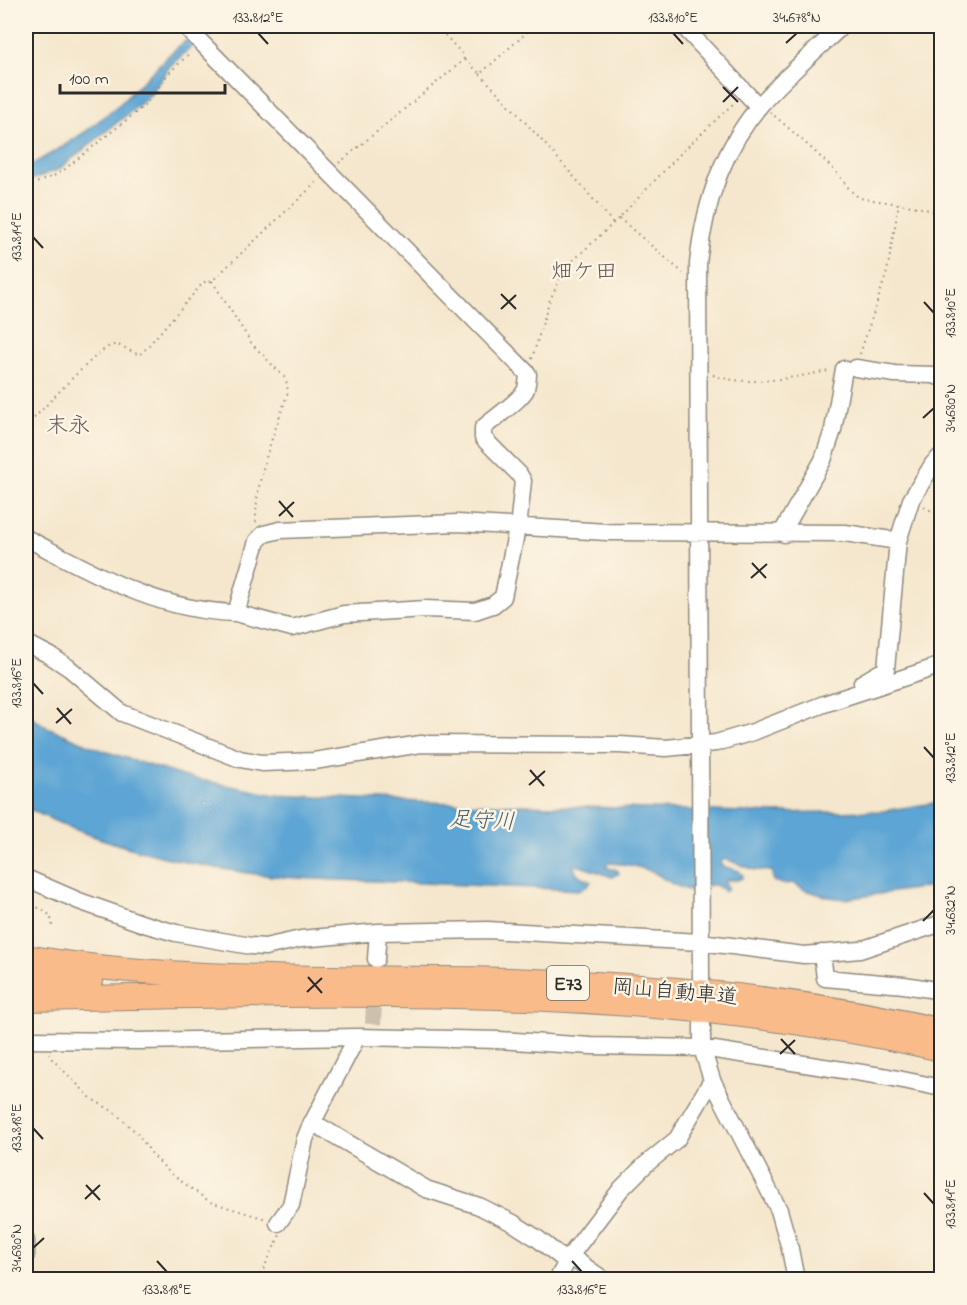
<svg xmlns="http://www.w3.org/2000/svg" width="967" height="1305" font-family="'Indie Flower','Klee One',sans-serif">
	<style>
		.water { fill: #5da5d4; stroke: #446880; stroke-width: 1.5 }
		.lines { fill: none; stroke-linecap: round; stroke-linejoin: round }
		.minor-tunnel { stroke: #cdc1ad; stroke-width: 16; stroke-dasharray: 16 8; stroke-linecap: butt }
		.minor-casing { stroke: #90897c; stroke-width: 19 }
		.highway-casing { stroke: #90897c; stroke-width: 26 }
		.path { stroke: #90897c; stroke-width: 2; stroke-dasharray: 1.5 4.5; stroke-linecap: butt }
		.minor { stroke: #fff; stroke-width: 16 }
		.highway { stroke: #fabb8b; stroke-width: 24 }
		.ticks { fill: none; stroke: #2b2b2b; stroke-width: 2 }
		.labels { text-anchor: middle; stroke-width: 5; stroke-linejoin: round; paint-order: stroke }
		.shield { fill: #fcf5e5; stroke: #6a6863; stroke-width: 1.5 }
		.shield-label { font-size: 20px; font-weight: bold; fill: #2b2b2b }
		.street-label { font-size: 21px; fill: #2b2b2b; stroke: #fcf5e5 }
		.neighbourhood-label { font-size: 22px; fill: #685655; stroke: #fcf5e5 }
		.water-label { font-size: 22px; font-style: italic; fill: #3f5c6f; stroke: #fcf5e5 }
		.neatline { fill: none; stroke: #2b2b2b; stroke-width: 2 }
		.ticks-label { font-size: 15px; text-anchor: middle; fill: #2b2b2b }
	</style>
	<rect width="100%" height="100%" fill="#fcf5e5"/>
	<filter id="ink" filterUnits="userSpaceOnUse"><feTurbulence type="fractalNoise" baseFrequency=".0167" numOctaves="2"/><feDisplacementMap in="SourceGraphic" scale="12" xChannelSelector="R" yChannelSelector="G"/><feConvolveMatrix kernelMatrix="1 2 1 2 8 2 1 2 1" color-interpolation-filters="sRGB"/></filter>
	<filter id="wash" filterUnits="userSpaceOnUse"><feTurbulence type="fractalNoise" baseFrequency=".008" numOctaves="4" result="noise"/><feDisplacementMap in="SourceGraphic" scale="24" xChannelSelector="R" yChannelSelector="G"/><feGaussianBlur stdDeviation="1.35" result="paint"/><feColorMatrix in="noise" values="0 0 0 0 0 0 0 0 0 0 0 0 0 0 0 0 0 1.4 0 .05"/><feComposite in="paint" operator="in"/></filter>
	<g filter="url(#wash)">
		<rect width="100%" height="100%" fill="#f5e7cd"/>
		<path class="water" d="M203,26H215L170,66L150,95L139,105L59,169L26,182V168L59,149L85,132L121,103L170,54Z
			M26,714L47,727L101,750L182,776L275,795L423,802L775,813L883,811L941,802V885L844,899L829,897L805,890L793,883L783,884L773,881L772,871L755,870L725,859L721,861L722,866L739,871L743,876L742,878L737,880H727L725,882L728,888L725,892C710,877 707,890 690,890C682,889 668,882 661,877C648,867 625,864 610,863L607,864V868L617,870L619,873L612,877C602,874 582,865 574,865C574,877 585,876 591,882L581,890C520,887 459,885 399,882C349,880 297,880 248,873C177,863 89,841 26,807Z"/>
	</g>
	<g filter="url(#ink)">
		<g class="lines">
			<path class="minor-tunnel" d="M373,1024L375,984"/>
			<g class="minor-casing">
				<path id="minor" d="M185,26L528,374C528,379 527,384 526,389C523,398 492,420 483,428V438L519,474L523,481L519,519L503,597L493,605L475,611L426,609L344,614L292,628L236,613
					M683,26L759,107
					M856,368L895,374L934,375L942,378
					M784,534V529L823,460L833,430L844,369
					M26,538C94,573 156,611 236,613L257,541L264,534L280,530L458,523L607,532L845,533L898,541
					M26,643L51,656L69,668L122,713L240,759L262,763L314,761L421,744L620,745L666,748L716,743L753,732L824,704L942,665
					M862,683L886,669L898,541L911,500L933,464L942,455
					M26,878L79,901L144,924L176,933L251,946L265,947L301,939L378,932L488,930L700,942L804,955L860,950L942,923
					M822,953L825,978L904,985L942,991
					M376,959L378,932
					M701,981L698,264C704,205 722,149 762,103C786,76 815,51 842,26
					M702,1025V1048L712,1080L779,1210L790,1249L796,1280
					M26,1040L139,1041L357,1037L499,1040L591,1046L702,1048L888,1077L942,1088
					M312,1122L426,1189L479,1206L513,1223L538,1239L566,1261
					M278,1223L291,1205L305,1139L309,1129L357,1037
					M26,1240V1255
					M570,1256L604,1280
					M557,1280L570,1256L621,1189L645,1165L677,1139L712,1080"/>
			</g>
			<g class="highway-casing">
				<path id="highway" d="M26,957C185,984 349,976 510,980C655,985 801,998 942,1031
					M26,975L91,981
					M26,999C331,994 641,981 942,1049"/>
			</g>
			<path class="path" d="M437,26L463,55L464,60
				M210,34L220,26
				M480,74C526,122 571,172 613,223
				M770,112C792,131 814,150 834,170C843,179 849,192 860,198L918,207L942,214
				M339,163L459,64L464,60L467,61L480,74L534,26
				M26,187L56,175L65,169L139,110L151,98L167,75L191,52
				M619,218L683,273
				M212,281L252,344L286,379L288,392C274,435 255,477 256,523
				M860,354L887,272L899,203
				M532,359L549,302L565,268L619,218L683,151L736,101
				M713,375C749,388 792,377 829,371
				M26,427C38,414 100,346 113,345C121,344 132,352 139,355L143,352L202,284L206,281H212L319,180
				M924,507L942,516
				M26,904C39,908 53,910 52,927
				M49,1053L51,1058L92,1099L114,1112L137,1133L152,1154L170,1173L210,1202L266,1219
				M258,1280L280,1235"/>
			<use href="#minor" class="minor"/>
			<use href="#highway" class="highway"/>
		</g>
	</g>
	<path class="ticks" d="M258,33L268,44M673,33L683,44M786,43L797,33M723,87L738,102M723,102L738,87M33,237L43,248M501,294L516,309M924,302L934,313M501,309L516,295M923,418L934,408M279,501L293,517M279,516L294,502M752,563L766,578M751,578L767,564M33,683L43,694M57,708L71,724M56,723L72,709M924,747L934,758M530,770L544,786M529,785L545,771M923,921L934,910M308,977L322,993M307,992L322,978M781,1039L795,1054M780,1054L795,1040M33,1128L43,1139M86,1185L100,1200M924,1193L934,1204M85,1199L100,1185M33,1248L44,1238M157,1261L167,1272M572,1261L582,1272"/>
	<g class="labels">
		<rect class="shield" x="547" y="966" width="42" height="34" rx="4.5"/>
		<g class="shield-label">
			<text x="568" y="990">E73</text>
		</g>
		<g class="street-label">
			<text transform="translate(675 991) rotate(5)" y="7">岡山自動車道</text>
		</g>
		<g class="neighbourhood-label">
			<text x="584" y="278">畑ケ田</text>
			<text x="68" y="432">末永</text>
		</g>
		<g class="water-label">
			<text transform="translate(482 819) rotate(2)" y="8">足守川</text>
		</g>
	</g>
	<rect width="967" height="1305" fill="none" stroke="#fcf5e5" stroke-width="66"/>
	<path d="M60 84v9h165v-9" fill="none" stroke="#2b2b2b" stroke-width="3"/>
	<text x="69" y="84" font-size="18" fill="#2b2b2b" stroke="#fcf5e5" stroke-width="4.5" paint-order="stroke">100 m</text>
	<rect x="33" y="33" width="901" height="1239" class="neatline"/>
	<g class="ticks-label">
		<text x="258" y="22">133.812°E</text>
		<text x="673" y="22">133.810°E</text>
		<text x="797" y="22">34.678°N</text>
		<text transform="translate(16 237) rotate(-90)" y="5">133.814°E</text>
		<text transform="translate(950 313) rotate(-90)" y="5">133.810°E</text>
		<text transform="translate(950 408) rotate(-90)" y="5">34.680°N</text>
		<text transform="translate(16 683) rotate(-90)" y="5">133.816°E</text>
		<text transform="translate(950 758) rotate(-90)" y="5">133.812°E</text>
		<text transform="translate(950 910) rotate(-90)" y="5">34.682°N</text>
		<text transform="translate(16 1128) rotate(-90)" y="5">133.818°E</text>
		<text transform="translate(950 1204) rotate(-90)" y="5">133.814°E</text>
		<text transform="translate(16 1248) rotate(-90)" y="5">34.680°N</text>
		<text x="167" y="1294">133.818°E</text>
		<text x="582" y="1294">133.816°E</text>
	</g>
</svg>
